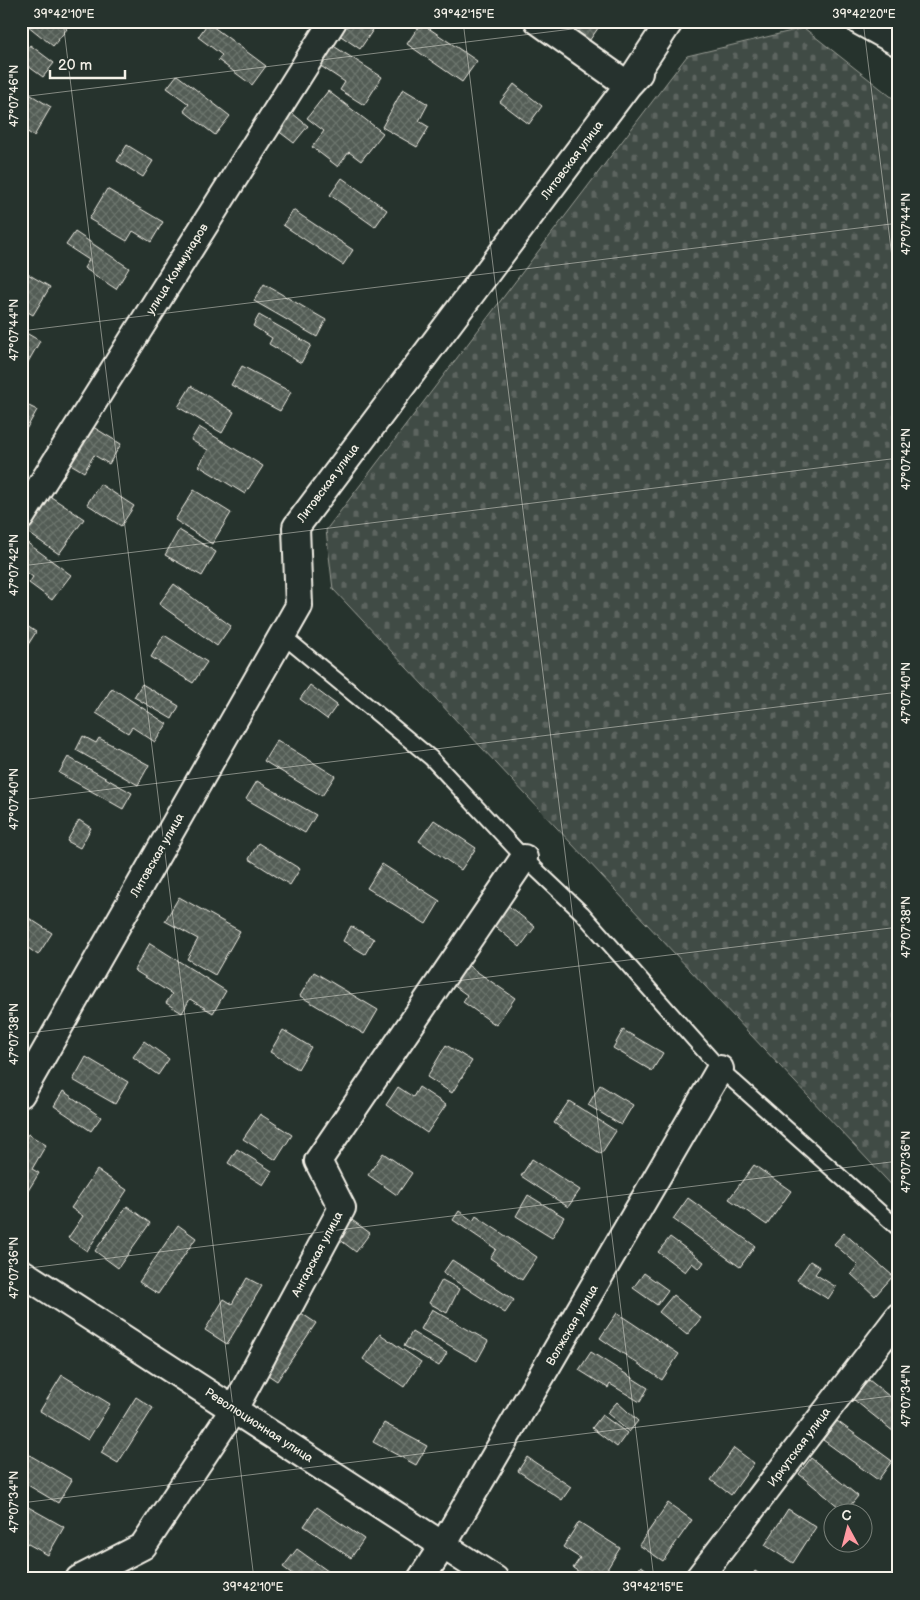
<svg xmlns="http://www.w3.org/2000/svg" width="920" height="1600" font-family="'Balsamiq Sans',sans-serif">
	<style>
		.cemetery { fill: url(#cemetery-stones); stroke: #9a9e96 }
		.building { fill: url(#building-cross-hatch); stroke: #f4f1e8 }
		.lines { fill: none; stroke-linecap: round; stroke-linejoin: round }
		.lane-casing { stroke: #f4f1e8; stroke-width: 18 }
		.street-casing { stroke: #f4f1e8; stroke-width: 30 }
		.lane { stroke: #26332d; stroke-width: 14 }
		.street { stroke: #26332d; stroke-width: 26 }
		.ticks { fill: none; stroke: #f4f1e8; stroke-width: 1; stroke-opacity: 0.45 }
		.labels { text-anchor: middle; stroke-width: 4.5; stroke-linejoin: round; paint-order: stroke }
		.street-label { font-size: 12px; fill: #f4f1e8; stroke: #26332d }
		.neatline { fill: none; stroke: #f4f1e8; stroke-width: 2 }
		.ticks-label { font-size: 12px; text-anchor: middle; fill: #f4f1e8 }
	</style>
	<defs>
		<pattern id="cemetery-stones" width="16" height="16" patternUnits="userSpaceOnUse" patternTransform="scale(1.25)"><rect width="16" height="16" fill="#414b45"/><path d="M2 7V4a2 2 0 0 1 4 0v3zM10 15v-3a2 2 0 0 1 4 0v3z" fill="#5d6560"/></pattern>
		<pattern id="building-cross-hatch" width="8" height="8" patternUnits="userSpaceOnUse" patternTransform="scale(1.25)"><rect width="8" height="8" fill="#525c55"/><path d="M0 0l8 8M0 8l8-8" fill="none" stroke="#6c746d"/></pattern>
	</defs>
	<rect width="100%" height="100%" fill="#26332d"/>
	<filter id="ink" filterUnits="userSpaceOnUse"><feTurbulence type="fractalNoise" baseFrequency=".02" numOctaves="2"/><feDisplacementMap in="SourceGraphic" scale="10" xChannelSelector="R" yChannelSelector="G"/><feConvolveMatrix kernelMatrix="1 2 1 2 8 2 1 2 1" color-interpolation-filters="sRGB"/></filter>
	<g filter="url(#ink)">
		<path class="cemetery" d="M804,28L899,103V1193L333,589L326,530L687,56Z"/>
		<path class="building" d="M22,21H58L67,29L53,46Z
			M343,21H379L360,49L335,32Z
			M578,21H603L587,44L570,33Z
			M208,23L266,66L252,85L218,60L222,55L198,37Z
			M421,23L477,61L462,82L407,44Z
			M30,45L54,63L43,77L21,61V58Z
			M332,45L382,77L364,105L340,90L345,82L319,65Z
			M177,75L230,116L215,135L184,111L189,104L167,88Z
			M514,84L542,106L529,124L500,102Z
			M21,89L51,107L34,136L21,128Z
			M403,89L428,104L419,121L429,127L417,147L382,127Z
			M328,91L383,133L361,161L349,152L338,167L312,147L324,131L307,118Z
			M287,109L308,126L294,143L273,127Z
			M127,145L153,161L143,177L117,161Z
			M342,178L387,210L375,227L330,195Z
			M107,189L163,222L151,242L133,231L127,241L89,219Z
			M293,210L353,250L343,265L283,225Z
			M75,232L129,268L116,289L84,268L89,260L66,245Z
			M21,270L50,287L33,315L21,308Z
			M264,284L326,320L317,337L254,301Z
			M259,315L311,345L301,363L269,344L272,338L253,326Z
			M21,330L40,341L24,369L21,367Z
			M242,366L291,392L280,411L231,385Z
			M191,386L234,412L222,433L178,407Z
			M21,402L37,410L24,433L21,432Z
			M85,422L121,444L109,464L94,455L84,472L62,459Z
			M199,427L263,466L245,494L199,466L208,450L191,440Z
			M100,484L134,506L121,526L87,504Z
			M194,490L231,513L212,544L175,520Z
			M48,495L84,519L59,554L24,530Z
			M179,530L216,552L202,576L165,555Z
			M22,539L71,575L52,600L29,583L33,577L21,568Z
			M174,584L231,626L217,646L159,604Z
			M21,622L36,632L24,651L21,649Z
			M164,635L207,662L193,683L151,657Z
			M142,684L179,706L172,719L134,697Z
			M310,685L337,705L327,719L300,699Z
			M112,688L167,724L155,742L132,727L128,733L96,713Z
			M83,736L96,743L99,738L149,765L138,785L76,750Z
			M277,740L335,776L322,796L264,761Z
			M68,757L132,793L123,809L59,773Z
			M257,781L316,815L305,833L246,799Z
			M79,820L91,828L80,848L67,841Z
			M434,820L476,848L461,870L419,841Z
			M258,843L300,869L290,885L249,859Z
			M21,846L29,852L21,863Z
			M382,864L440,901L426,924L367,888Z
			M179,897L240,931L215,975L187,959L198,939L165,921Z
			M506,904L535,927L520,947L491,923Z
			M21,913L52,933L38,955L21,943Z
			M351,926L374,939L365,954L343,941Z
			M150,943L226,991L213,1013L190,999L182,1013L166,1003L172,994L134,970Z
			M463,962L515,998L496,1025L463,1002L467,995L449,982Z
			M314,972L378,1010L364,1034L300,996Z
			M283,1030L311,1047L298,1069L270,1052Z
			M623,1030L663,1053L652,1071L613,1048Z
			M144,1041L169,1059L158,1075L133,1057Z
			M446,1045L472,1061L452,1093L427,1077Z
			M86,1057L128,1082L115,1104L73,1080Z
			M600,1085L633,1105L621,1125L588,1105Z
			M398,1087L413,1097L419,1087L446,1105L427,1133L386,1105Z
			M63,1091L101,1117L91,1131L54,1106Z
			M569,1101L616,1131L601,1154L554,1123Z
			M260,1114L292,1135L276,1160L243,1139Z
			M28,1134L46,1145L32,1169L39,1173L21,1202V1145Z
			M237,1149L272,1171L263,1185L228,1163Z
			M383,1153L412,1173L397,1195L368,1175Z
			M532,1159L580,1190L568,1207L521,1176Z
			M754,1165L791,1191L767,1225L729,1199Z
			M97,1170L127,1190L87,1251L68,1238L83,1216L71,1208Z
			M528,1195L564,1217L552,1238L516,1216Z
			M688,1198L755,1246L740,1267L673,1219Z
			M127,1206L150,1223L118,1268L95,1251Z
			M459,1211L473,1221L476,1216L537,1257L522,1280L490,1258L496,1249L453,1220Z
			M349,1218L370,1233L356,1252L335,1236Z
			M178,1225L196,1238L158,1294L139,1282Z
			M844,1233L893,1276L875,1296L851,1274L858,1265L834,1244Z
			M670,1237L704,1262L699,1269L692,1263L685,1272L658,1252Z
			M452,1260L514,1300L505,1313L443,1273Z
			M810,1261L820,1267L815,1274L836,1287L828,1299L797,1280Z
			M644,1273L668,1290L657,1305L633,1288Z
			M247,1278L262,1286L227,1344L205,1330L224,1299L232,1304Z
			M442,1280L459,1289L447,1313L429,1303Z
			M673,1295L701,1318L687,1335L659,1312Z
			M432,1309L488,1341L477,1361L421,1329Z
			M298,1311L316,1323L277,1381L259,1369Z
			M617,1313L679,1354L662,1380L600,1338Z
			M412,1332L447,1353L439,1366L404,1346Z
			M380,1334L421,1362L404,1387L363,1359Z
			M591,1352L648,1388L640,1402L610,1384L608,1388L579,1370Z
			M62,1375L110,1404L88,1440L40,1411Z
			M869,1380L899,1404V1436L853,1399Z
			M136,1397L153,1408L118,1463L101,1453Z
			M617,1402L638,1421L629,1432L607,1413Z
			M602,1415L627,1433L617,1447L592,1428Z
			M837,1421L892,1461L878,1480L823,1440Z
			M384,1423L427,1446L416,1465L373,1442Z
			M734,1448L754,1463L731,1495L711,1480Z
			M21,1450L72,1480L58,1503L21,1481Z
			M527,1457L571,1487L562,1500L518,1471Z
			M811,1458L858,1496L845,1512L799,1474Z
			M21,1503L64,1527L48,1555L21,1540Z
			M668,1503L692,1520L663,1561L639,1545Z
			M317,1507L364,1539L351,1558L304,1526Z
			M788,1509L816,1527L793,1563L765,1545Z
			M579,1522L620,1548L601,1579H590L573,1568L580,1558L563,1547Z
			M297,1549L339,1579H299L283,1567Z
			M641,1566L661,1579H633Z
			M755,1571L767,1579H750Z"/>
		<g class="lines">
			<g class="lane-casing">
				<path id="lane" d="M282,635L431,758L524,858L582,913L720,1069L899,1229"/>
			</g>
			<g class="street-casing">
				<path id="street" d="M538,21L628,85L639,73
					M859,21L899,43
					M21,517L333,21
					M21,1094L299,606L296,527L628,85L670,21
					M21,1272L495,1579
					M79,1579L143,1546L234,1409L342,1208L318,1161L524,858
					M421,1579L443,1545L720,1069
					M698,1579L899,1316"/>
			</g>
			<use href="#lane" class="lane"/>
			<use href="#street" class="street"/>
		</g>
	</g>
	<path class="ticks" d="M63,21L254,1579M463,21L654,1579M863,21L899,314M21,97L637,21M21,331L899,223M21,566L899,458M21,800L899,692M21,1034L899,927M21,1269L899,1161M21,1503L899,1395"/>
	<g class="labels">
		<g class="street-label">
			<text transform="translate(572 160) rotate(-53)" y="4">Литовская улица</text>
			<text transform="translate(177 269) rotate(-58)" y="4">улица Коммунаров</text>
			<text transform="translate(328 483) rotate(-53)" y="4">Литовская улица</text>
			<text transform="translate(157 855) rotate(-60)" y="4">Литовская улица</text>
			<text transform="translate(317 1254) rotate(-62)" y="4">Ангарская улица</text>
			<text transform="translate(572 1325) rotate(-60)" y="4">Волжская улица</text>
			<text transform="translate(259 1425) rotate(33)" y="4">Революционная улица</text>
			<text transform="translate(799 1447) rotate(-53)" y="4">Иркутская улица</text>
		</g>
	</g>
	<rect width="920" height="1600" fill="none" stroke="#26332d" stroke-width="55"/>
	<g transform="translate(848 1528) rotate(353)"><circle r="24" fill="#26332d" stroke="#787f78"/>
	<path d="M0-4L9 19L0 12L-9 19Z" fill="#ff9aa2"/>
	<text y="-8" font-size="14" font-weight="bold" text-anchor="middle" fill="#f4f1e8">С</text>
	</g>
	<path d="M50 70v8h75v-8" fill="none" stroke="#f4f1e8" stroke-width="2.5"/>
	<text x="58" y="70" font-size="15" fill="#f4f1e8" stroke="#26332d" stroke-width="4" paint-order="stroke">20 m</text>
	<rect x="28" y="28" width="864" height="1544" class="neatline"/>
	<g class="ticks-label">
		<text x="64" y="18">39°42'10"E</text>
		<text x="464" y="18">39°42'15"E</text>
		<text x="864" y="18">39°42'20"E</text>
		<text transform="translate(14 96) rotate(-90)" y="4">47°07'46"N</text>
		<text transform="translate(906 224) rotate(-90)" y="4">47°07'44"N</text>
		<text transform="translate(14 330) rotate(-90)" y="4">47°07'44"N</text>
		<text transform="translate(906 459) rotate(-90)" y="4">47°07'42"N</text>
		<text transform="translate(14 565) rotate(-90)" y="4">47°07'42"N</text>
		<text transform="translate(906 693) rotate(-90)" y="4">47°07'40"N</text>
		<text transform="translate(14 799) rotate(-90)" y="4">47°07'40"N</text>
		<text transform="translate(906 927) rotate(-90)" y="4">47°07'38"N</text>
		<text transform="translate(14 1034) rotate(-90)" y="4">47°07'38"N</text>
		<text transform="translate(906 1162) rotate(-90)" y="4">47°07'36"N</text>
		<text transform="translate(14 1268) rotate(-90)" y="4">47°07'36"N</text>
		<text transform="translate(906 1396) rotate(-90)" y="4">47°07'34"N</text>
		<text transform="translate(14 1502) rotate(-90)" y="4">47°07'34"N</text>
		<text x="253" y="1591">39°42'10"E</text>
		<text x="653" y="1591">39°42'15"E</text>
	</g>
</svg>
